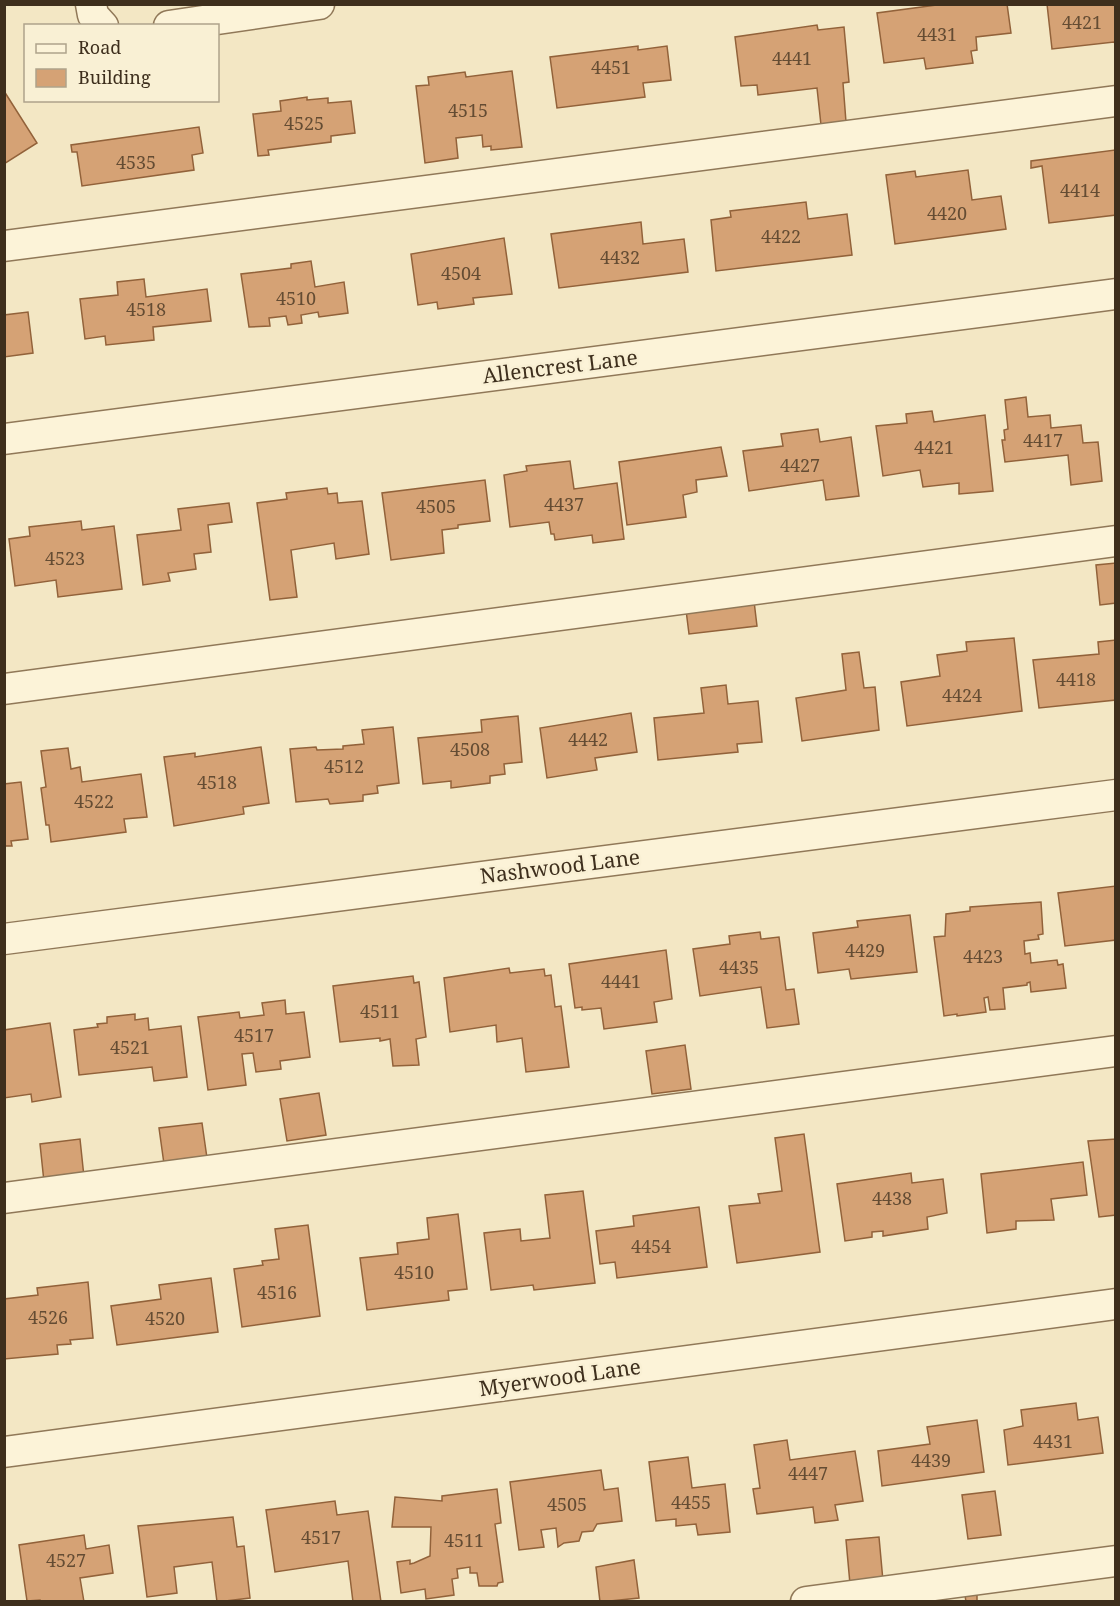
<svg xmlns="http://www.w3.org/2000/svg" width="1120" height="1606" font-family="'Noto Serif',serif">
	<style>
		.building { fill: #d5a275; stroke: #92623a; stroke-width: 1.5 }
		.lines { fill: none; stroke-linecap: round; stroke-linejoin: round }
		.minor-casing { stroke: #907858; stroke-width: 33 }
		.minor { stroke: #fcf3d8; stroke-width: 30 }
		.labels { text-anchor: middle; stroke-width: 5; stroke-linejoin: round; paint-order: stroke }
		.number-label { font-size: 18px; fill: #644c33 }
		.street-label { font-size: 21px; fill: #3e2f1d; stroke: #f9f0d4 }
	</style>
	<rect width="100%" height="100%" fill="#f3e7c4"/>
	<path class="building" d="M944,4H1007L1011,33L976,37L977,50L971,51L973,63L926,69L924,58L884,63L877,13Z
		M1047,4H1116V45L1114,42L1052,49Z
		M817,25L818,30L844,27L849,82L843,83L846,122L821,125L817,88L758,95L757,85L741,86L735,37Z
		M638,46V50L667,46L671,80L643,83L645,97L557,108L550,57Z
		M512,71L522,147L491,150V146L483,147L482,135L456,138L458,158L425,163L416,86L429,85L428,77L465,72L466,77Z
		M4,91L37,143L4,164Z
		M307,97V100L328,98V103L351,101L355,133L331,136V142L268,150L269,155L258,156L253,114L281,111L280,101Z
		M199,127L203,153L192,155L194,170L82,186L77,152H72L71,145Z
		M1115,150L1116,215L1049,223L1042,166L1031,168V161Z
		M968,170L972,200L1001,196L1006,229L895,244L886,175L915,171L916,177Z
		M806,202L808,219L847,214L852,255L716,271L711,220L731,217L730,211Z
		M641,222L643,244L684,239L688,272L559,288L551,234Z
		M504,238L512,294L473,298L474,304L438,309L437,302L418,305L411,254Z
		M311,261L315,287L344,282L348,313L319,317L318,312L301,315L302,323L288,325L286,316L269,318L270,326L249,327L241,274L291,268V264Z
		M144,279L146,297L207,289L211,321L153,327L154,340L106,345L105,336L85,339L80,299L118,295L117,282Z
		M28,312L33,353L4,357V315Z
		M1026,397L1028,417L1050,415L1051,428L1081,425L1083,443L1098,442L1102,481L1071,485L1068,455L1005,462L1002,440H1005L1004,430L1008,429L1005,400Z
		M932,411L934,422L985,415L993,491L959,494V483L923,487L920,470L883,476L876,426L907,423L906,414Z
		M818,429L820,442L851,437L859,496L826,500L823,480L749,491L743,451L783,446L781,434Z
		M721,447L727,476L696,480L697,492L683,495L686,517L627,525L619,462Z
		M570,461L574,489L617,483L624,539L593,543L592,535L555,540L554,534H551L549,522L510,527L504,475L527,471L526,466Z
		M485,480L490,521L458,525V528L442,530L444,553L391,560L382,493Z
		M327,488L328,494L337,493L338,503L362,501L369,554L336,559L334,543L291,550L297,597L270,600L257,503L287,499L286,493Z
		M229,503L232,522L208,525L211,552L194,554L196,569L168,573L170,581L143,585L137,535L181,530L178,509Z
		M81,521L82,530L114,526L122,589L58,597L56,580L15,586L9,539L30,536L29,527Z
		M1116,563V603L1100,605L1096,565Z
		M754,601L757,626L689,634L686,610Z
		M1014,638L1022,711L907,726L901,682L940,676L937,655L967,651L966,642Z
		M1116,640V700L1039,708L1033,660L1099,654L1098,642Z
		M859,652L864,688L875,687L879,730L802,741L796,698L846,690L842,654Z
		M726,685L728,704L758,701L762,742L737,744L738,752L658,760L654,718L704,713L701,688Z
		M631,713L637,752L595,758L597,770L547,778L540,728Z
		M518,716L522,762L504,764L505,774L490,776V783L451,788V781L423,784L418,738L482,732L481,720Z
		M393,727L399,783L377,786L378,793L363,795V801L330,804L328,799L296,802L290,749L316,747L317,750L343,749V746L364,744L362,730Z
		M261,747L269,803L243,807L244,814L174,826L164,757L195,753V757Z
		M68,748L71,769L80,767L82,782L141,774L147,817L124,819L126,832L51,842L49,825H46L41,788L46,787L41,751Z
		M21,782L28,839L11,841L12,846H4V784Z
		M1116,886V940L1065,946L1058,893Z
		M1041,902L1043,934L1038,935L1039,939L1024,941L1025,954L1030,953L1031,963L1057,960L1058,965L1063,964L1066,988L1031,992L1030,982L1027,983V985L1003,988L1005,1009L990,1010L988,997L984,998L986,1012L957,1016V1014L944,1016L934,937L945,936L946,914L970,911V907Z
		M910,915L917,972L851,979L849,969L818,973L813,933L858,927L857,921Z
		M760,932L761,939L779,937L786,990L794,989L799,1024L767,1028L761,987L700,996L693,949L730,944L729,936Z
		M666,950L672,999L654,1002L657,1022L604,1029L601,1008L582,1010V1007L575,1008L569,964Z
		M509,968L510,973L544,969L545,976L551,975L555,1007L561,1006L569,1067L526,1072L522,1038L497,1042L496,1025L450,1032L444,978Z
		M413,976L414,983L419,982L426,1037L416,1039L419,1065L393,1066L390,1039L380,1041V1038L340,1042L333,986Z
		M285,1000L286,1014L304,1012L310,1057L280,1061L281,1069L256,1072L253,1053L242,1054L246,1085L208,1090L198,1017L239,1012L240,1018L264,1015L262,1003Z
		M135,1014V1020L148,1018L149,1030L181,1026L187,1077L154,1081L152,1067L79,1075L74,1030L98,1027L97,1024L107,1023V1017Z
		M50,1023L61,1097L32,1102L31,1094L4,1098V1030Z
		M685,1045L691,1089L652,1094L646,1051Z
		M319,1093L326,1135L287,1141L280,1099Z
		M202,1123L207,1158L164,1164L159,1128Z
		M804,1134L820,1252L737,1263L729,1206L760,1203L758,1194L782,1191L775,1138Z
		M80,1139L84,1177L44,1182L40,1144Z
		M1116,1139V1215L1099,1217L1088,1141Z
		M1083,1162L1087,1195L1051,1199L1054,1220L1016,1221V1229L987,1233L981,1174Z
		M911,1173L912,1183L943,1179L947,1213L927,1217L928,1229L883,1236V1231L872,1232V1237L845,1241L837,1184Z
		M583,1191L595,1283L534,1290L533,1285L491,1290L484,1233L520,1229L521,1241L550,1238L545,1195Z
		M699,1207L707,1267L617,1278L615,1262L600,1264L596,1231L634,1226L633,1216Z
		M458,1214L467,1289L448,1291L449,1300L367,1310L360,1258L398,1254L397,1243L429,1239L427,1218Z
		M308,1225L320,1316L242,1327L234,1269L263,1265L262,1261L279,1259L275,1229Z
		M211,1278L218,1332L117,1345L111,1306L161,1299L159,1285Z
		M88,1282L93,1338L70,1340L71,1344L57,1345L58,1354L4,1359V1299L38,1295L37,1288Z
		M1076,1403L1078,1420L1098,1417L1103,1453L1008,1465L1004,1430L1023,1426L1021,1410Z
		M977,1420L984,1472L882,1486L878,1451L930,1444L927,1427Z
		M787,1440L790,1460L855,1451L863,1501L835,1505L838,1520L815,1523L813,1507L757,1514L753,1489L760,1488L754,1445Z
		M688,1457L692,1488L725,1484L730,1532L698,1535L696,1524L676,1526V1519L656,1521L649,1462Z
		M601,1470L604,1490L618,1488L622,1521L597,1524L593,1531L582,1532L579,1541L564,1543L558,1547L556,1528L541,1530L544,1547L519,1550L510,1482Z
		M497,1489L501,1523L495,1524L503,1582L498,1583L497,1586H479L477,1573H470V1567L457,1569L458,1578L452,1579L454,1595L426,1599L425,1589L401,1593L397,1562L410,1560V1564L414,1563L430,1556L431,1527H392L395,1497L442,1501V1496Z
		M995,1491L1001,1535L968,1539L962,1495Z
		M335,1501L337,1515L368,1511L381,1602H353L348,1561L275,1572L266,1510Z
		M233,1517L237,1547L244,1546L250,1598L217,1602L212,1562L174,1567L177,1593L147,1597L138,1526Z
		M84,1535L86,1549L109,1545L113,1573L80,1578L84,1602H40V1600L27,1601L19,1545Z
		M879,1537L883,1581L850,1584L846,1540Z
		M634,1560L639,1598L600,1602L596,1567Z
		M977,1594V1602H966L965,1595Z"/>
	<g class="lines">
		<g class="minor-casing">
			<path id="minor" d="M91,4L93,15L103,26
				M169,26L319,4
				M4,246L1116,101
				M4,439L1116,294
				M4,689L1116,541
				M4,939L1116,795
				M4,1198L1116,1051
				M4,1452L1116,1304
				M806,1602L1116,1561"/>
		</g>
		<use href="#minor" class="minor"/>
	</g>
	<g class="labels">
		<g class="number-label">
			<text x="1082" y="29">4421</text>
			<text x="937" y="41">4431</text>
			<text x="792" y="65">4441</text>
			<text x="611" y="74">4451</text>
			<text x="468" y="117">4515</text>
			<text x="304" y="130">4525</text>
			<text x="136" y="169">4535</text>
			<text x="1080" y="197">4414</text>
			<text x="947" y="220">4420</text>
			<text x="781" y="243">4422</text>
			<text x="620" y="264">4432</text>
			<text x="461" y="280">4504</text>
			<text x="296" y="305">4510</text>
			<text x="146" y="316">4518</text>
			<text x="1043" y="447">4417</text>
			<text x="934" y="454">4421</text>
			<text x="800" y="472">4427</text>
			<text x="564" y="511">4437</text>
			<text x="436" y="513">4505</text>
			<text x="65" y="565">4523</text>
			<text x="1076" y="686">4418</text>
			<text x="962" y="702">4424</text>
			<text x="588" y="746">4442</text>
			<text x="470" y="756">4508</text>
			<text x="344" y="773">4512</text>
			<text x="217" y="789">4518</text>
			<text x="94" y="808">4522</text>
			<text x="865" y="957">4429</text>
			<text x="983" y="963">4423</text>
			<text x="739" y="974">4435</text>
			<text x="621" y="988">4441</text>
			<text x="380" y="1018">4511</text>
			<text x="254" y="1042">4517</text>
			<text x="130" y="1054">4521</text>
			<text x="892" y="1205">4438</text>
			<text x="651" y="1253">4454</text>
			<text x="414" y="1279">4510</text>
			<text x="277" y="1299">4516</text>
			<text x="48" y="1324">4526</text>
			<text x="165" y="1325">4520</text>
			<text x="1053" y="1448">4431</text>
			<text x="931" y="1467">4439</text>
			<text x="808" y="1480">4447</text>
			<text x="691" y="1509">4455</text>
			<text x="567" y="1511">4505</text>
			<text x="321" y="1544">4517</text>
			<text x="464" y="1547">4511</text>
			<text x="66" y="1567">4527</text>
		</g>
		<g class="street-label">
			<text transform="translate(560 367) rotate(-7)" y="7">Allencrest Lane</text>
			<text transform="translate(560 867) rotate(-7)" y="7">Nashwood Lane</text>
			<text transform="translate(560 1378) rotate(-8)" y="7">Myerwood Lane</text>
		</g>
	</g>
	<rect width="1120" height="1606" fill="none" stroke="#3e2f1d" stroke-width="12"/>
	<rect x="24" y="24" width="195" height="78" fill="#f9f0d4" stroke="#aea38b" stroke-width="1.5"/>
	<rect x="36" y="44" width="30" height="9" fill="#fcf3d8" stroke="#aea38b" stroke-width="1.5"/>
	<text x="78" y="54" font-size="18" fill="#3e2f1d">Road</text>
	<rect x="36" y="69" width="30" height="18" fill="#d5a275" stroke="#aea38b" stroke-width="1.5"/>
	<text x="78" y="84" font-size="18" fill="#3e2f1d">Building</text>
</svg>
